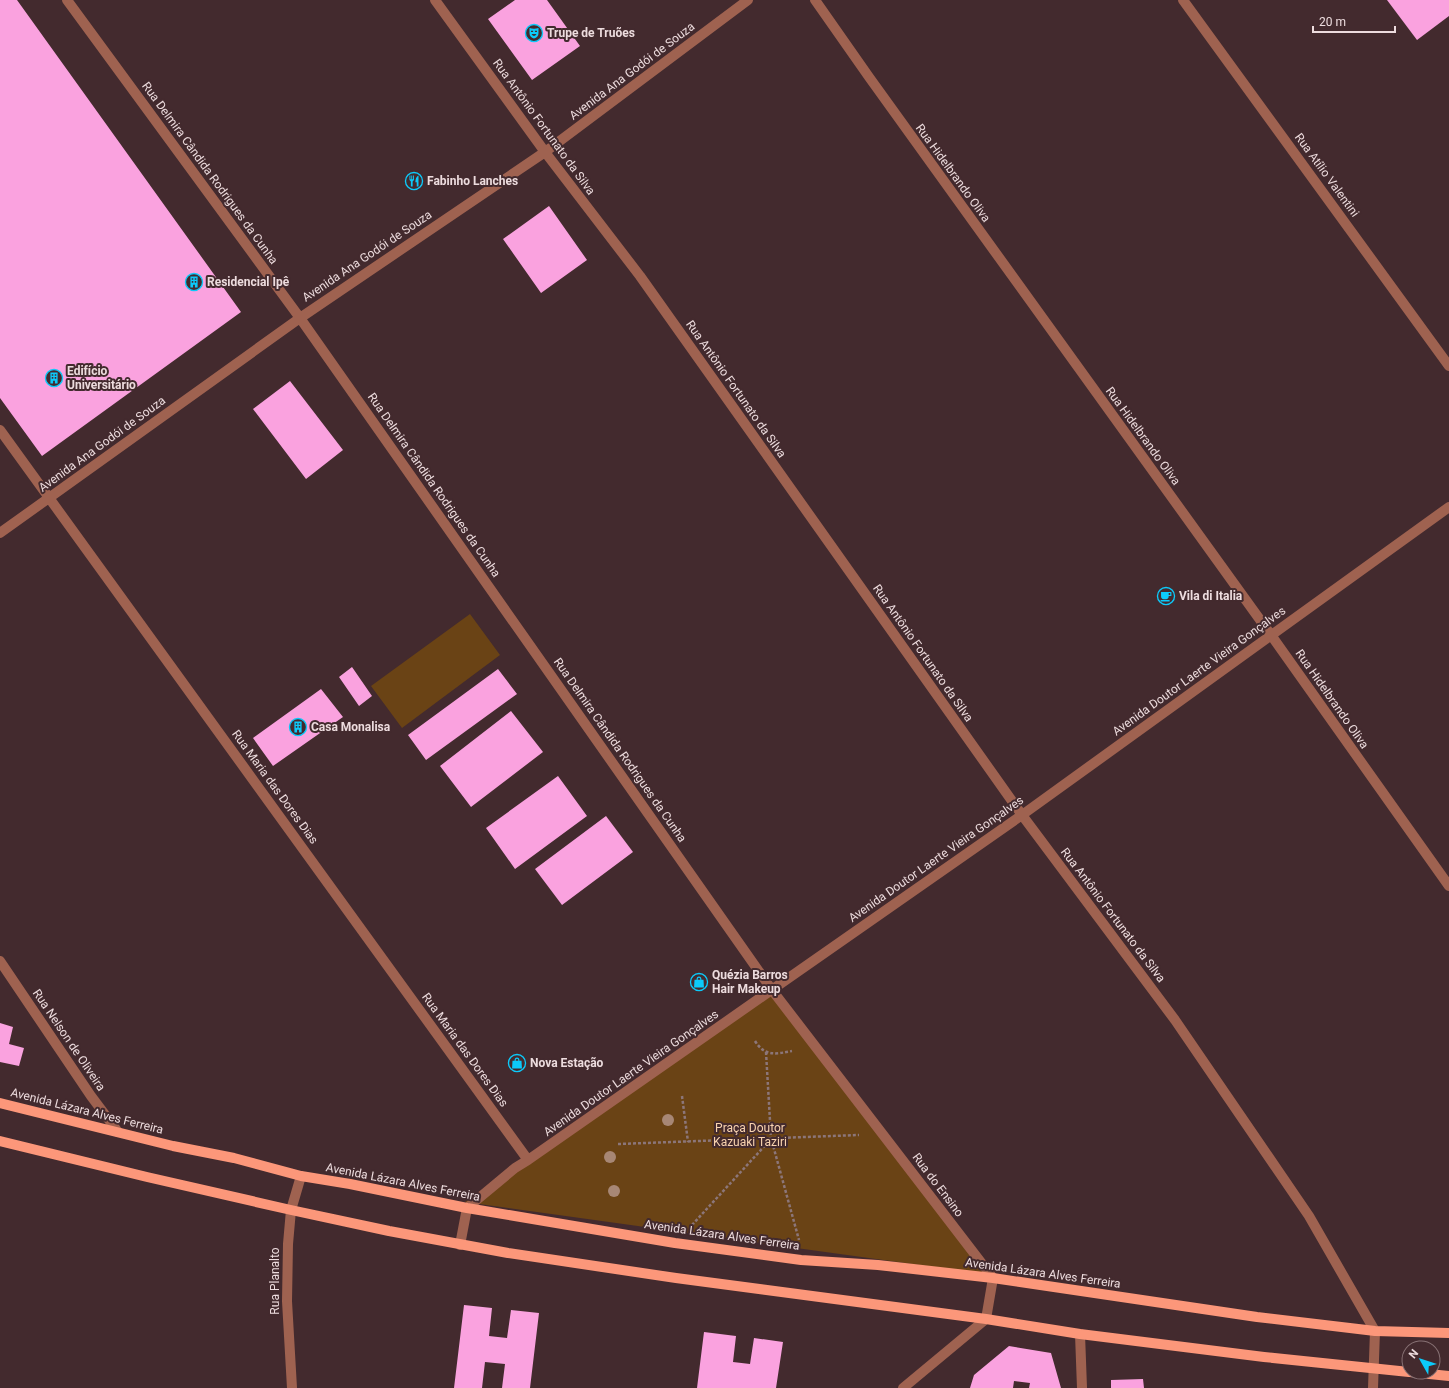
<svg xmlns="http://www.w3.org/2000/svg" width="1449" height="1388" font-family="Roboto,sans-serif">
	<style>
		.green { fill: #6a4315 }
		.building { fill: #faa2df }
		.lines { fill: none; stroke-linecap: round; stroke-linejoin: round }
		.path { stroke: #8c7679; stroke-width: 2.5; stroke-dasharray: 3 2; stroke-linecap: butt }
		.minor { stroke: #9f6250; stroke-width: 10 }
		.major { stroke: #fc977a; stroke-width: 10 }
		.tree { fill: #a78775 }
		.labels { text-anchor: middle; stroke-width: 4; stroke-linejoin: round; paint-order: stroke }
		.poi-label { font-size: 12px; font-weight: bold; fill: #eddcde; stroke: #432a2e; text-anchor: start }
		.street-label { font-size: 12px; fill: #eddcde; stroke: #432a2e }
		.park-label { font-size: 12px; fill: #f9d3af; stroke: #432a2e }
	</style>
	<rect width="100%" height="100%" fill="#432a2e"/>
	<path class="green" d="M470,614L500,655L402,728L371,686Z
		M772,990L992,1275L465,1202Z"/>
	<path class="building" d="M0,0H17L241,312L42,456L0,398Z
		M515,0H547L580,46L532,80L488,19Z
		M1387,0H1449V16L1417,40Z
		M549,206L587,260L541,293L503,239Z
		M290,381L343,450L306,479L253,409Z
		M352,667L372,696L359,706L339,677Z
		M498,669L517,694L426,760L408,735Z
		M321,689L343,717L273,766L253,738Z
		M511,711L543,752L471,807L440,766Z
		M558,776L587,816L515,869L486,828Z
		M606,816L633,852L562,905L535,869Z
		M0,1023L13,1027L9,1044L24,1048L19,1066L0,1062Z
		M464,1305L492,1308L489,1336L507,1338L511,1310L539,1313L530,1388H502L505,1364L485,1362L482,1388H454Z
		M704,1332L736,1336L733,1362L750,1364L754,1338L783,1342L776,1388H697Z
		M1009,1346L1051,1353L1061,1388H1029L1030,1383L1014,1381L1013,1388H970L974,1375Z
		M1143,1379L1144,1388H1111V1380Z"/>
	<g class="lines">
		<path class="path" d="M755,1041C765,1057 776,1054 792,1051
			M766,1052L771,1138L799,1240
			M682,1096L688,1142
			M618,1144L859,1135
			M692,1225L771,1139"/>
		<path class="minor" d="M67,0L300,318L772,990L993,1278L986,1319L903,1388
			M435,0L545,152L640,276L1022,815L1175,1020L1309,1216L1375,1331L1373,1388
			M815,0L869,77L1271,635L1449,886
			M1183,0L1449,366
			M0,430L528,1160
			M0,533L300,318L545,152L748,0
			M0,961L91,1096L118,1132
			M460,1245L467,1208L515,1168L528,1160L1022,815L1449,507
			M1080,1334L1082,1388
			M292,1388L287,1301L288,1244L291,1210L301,1176"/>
		<path class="major" d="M0,1103L173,1146L234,1158L301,1176L350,1184L467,1208L675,1243L801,1260L878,1265L993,1278L1257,1317L1375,1331L1449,1333
			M0,1141L147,1177L291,1210L389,1231L508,1253L676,1278L986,1319L1080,1334L1264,1357L1409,1372
			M1410,1372L1449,1376"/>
	</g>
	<g class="tree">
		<circle cx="668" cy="1120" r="6"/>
		<circle cx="610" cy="1157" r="6"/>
		<circle cx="614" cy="1191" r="6"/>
	</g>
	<defs>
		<g id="theatre-ring" transform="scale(0.9)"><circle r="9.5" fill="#432a2e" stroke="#0ccafa" stroke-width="1.5"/><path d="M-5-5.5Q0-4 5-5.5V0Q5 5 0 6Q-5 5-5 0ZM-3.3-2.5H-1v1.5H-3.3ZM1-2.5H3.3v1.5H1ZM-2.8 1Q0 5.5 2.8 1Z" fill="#0ccafa"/></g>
		<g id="restaurant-ring" transform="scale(0.9)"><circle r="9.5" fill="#432a2e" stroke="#0ccafa" stroke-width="1.5"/><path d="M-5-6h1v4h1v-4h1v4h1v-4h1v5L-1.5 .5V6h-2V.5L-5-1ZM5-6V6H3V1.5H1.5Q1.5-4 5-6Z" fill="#0ccafa"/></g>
		<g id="building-ring" transform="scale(0.9)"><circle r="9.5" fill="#432a2e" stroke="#0ccafa" stroke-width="1.5"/><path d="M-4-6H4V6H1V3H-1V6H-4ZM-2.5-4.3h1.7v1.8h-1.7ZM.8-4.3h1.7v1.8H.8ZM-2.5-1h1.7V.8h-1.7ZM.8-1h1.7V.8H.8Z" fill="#0ccafa"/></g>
		<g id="cafe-ring" transform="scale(0.9)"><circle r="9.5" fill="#432a2e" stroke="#0ccafa" stroke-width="1.5"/><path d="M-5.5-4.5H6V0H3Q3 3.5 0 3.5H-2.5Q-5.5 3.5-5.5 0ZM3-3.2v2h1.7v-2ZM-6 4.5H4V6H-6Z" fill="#0ccafa"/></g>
		<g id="shop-ring" transform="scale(0.9)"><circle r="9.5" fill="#432a2e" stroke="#0ccafa" stroke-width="1.5"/><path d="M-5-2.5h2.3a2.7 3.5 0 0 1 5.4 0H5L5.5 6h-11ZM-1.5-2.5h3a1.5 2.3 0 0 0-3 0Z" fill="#0ccafa"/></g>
	</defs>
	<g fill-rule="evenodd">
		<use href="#theatre-ring" x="534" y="33"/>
		<use href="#restaurant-ring" x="414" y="181"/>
		<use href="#building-ring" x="194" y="282"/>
		<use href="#building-ring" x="54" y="378"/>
		<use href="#cafe-ring" x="1166" y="596"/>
		<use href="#building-ring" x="298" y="727"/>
		<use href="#shop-ring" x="699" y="982"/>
		<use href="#shop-ring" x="517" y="1063"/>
	</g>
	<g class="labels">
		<g class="poi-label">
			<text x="547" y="37">Trupe de Truões</text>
			<text x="427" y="185">Fabinho Lanches</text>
			<text x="207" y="286">Residencial Ipê</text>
			<text x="67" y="375">Edifício<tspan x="67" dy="14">Universitário</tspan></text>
			<text x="1179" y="600">Vila di Italia</text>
			<text x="311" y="731">Casa Monalisa</text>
			<text x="712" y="979">Quézia Barros<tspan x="712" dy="14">Hair Makeup</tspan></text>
			<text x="530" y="1067">Nova Estação</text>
		</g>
		<g class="street-label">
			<text transform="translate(632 71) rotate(-37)" y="4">Avenida Ana Godói de Souza</text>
			<text transform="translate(544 127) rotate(54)" y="4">Rua Antônio Fortunato da Silva</text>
			<text transform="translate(210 173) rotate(54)" y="4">Rua Delmira Cândida Rodrigues da Cunha</text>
			<text transform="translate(953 173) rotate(54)" y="4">Rua Hidelbrando Oliva</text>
			<text transform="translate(1327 175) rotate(54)" y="4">Rua Atílio Valentini</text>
			<text transform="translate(367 256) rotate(-34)" y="4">Avenida Ana Godói de Souza</text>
			<text transform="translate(736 389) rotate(55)" y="4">Rua Antônio Fortunato da Silva</text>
			<text transform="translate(1143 436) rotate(54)" y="4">Rua Hidelbrando Oliva</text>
			<text transform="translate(102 444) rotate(-36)" y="4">Avenida Ana Godói de Souza</text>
			<text transform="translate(434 485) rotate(55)" y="4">Rua Delmira Cândida Rodrigues da Cunha</text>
			<text transform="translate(923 653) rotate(55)" y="4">Rua Antônio Fortunato da Silva</text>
			<text transform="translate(1199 671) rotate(-36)" y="4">Avenida Doutor Laerte Vieira Gonçalves</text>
			<text transform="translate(1332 699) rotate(55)" y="4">Rua Hidelbrando Oliva</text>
			<text transform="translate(620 750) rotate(55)" y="4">Rua Delmira Cândida Rodrigues da Cunha</text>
			<text transform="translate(275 787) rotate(54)" y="4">Rua Maria das Dores Dias</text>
			<text transform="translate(936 859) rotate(-35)" y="4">Avenida Doutor Laerte Vieira Gonçalves</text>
			<text transform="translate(1113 915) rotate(53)" y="4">Rua Antônio Fortunato da Silva</text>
			<text transform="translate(69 1040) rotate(56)" y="4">Rua Nelson de Oliveira</text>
			<text transform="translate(465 1050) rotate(54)" y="4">Rua Maria das Dores Dias</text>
			<text transform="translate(631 1073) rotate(-35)" y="4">Avenida Doutor Laerte Vieira Gonçalves</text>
			<text transform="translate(87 1111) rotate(14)" y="4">Avenida Lázara Alves Ferreira</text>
			<text transform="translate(403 1182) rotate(11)" y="4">Avenida Lázara Alves Ferreira</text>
			<text transform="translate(938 1185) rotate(53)" y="4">Rua do Ensino</text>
			<text transform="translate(722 1235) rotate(8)" y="4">Avenida Lázara Alves Ferreira</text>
			<text transform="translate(1043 1273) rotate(8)" y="4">Avenida Lázara Alves Ferreira</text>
			<text transform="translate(275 1281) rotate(-90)" y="4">Rua Planalto</text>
		</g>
		<g class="park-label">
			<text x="750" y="1132">Praça Doutor<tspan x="750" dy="14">Kazuaki Taziri</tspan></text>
		</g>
	</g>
	<g transform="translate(1421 1360) rotate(309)"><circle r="19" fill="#432a2e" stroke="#877174"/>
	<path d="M0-3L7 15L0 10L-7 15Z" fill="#0ccafa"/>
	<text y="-6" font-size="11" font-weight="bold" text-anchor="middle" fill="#eddcde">N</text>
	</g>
	<path d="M1313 26v6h82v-6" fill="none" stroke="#eddcde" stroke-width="2"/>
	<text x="1319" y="26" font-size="12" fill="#eddcde" stroke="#432a2e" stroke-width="3" paint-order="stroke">20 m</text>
</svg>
